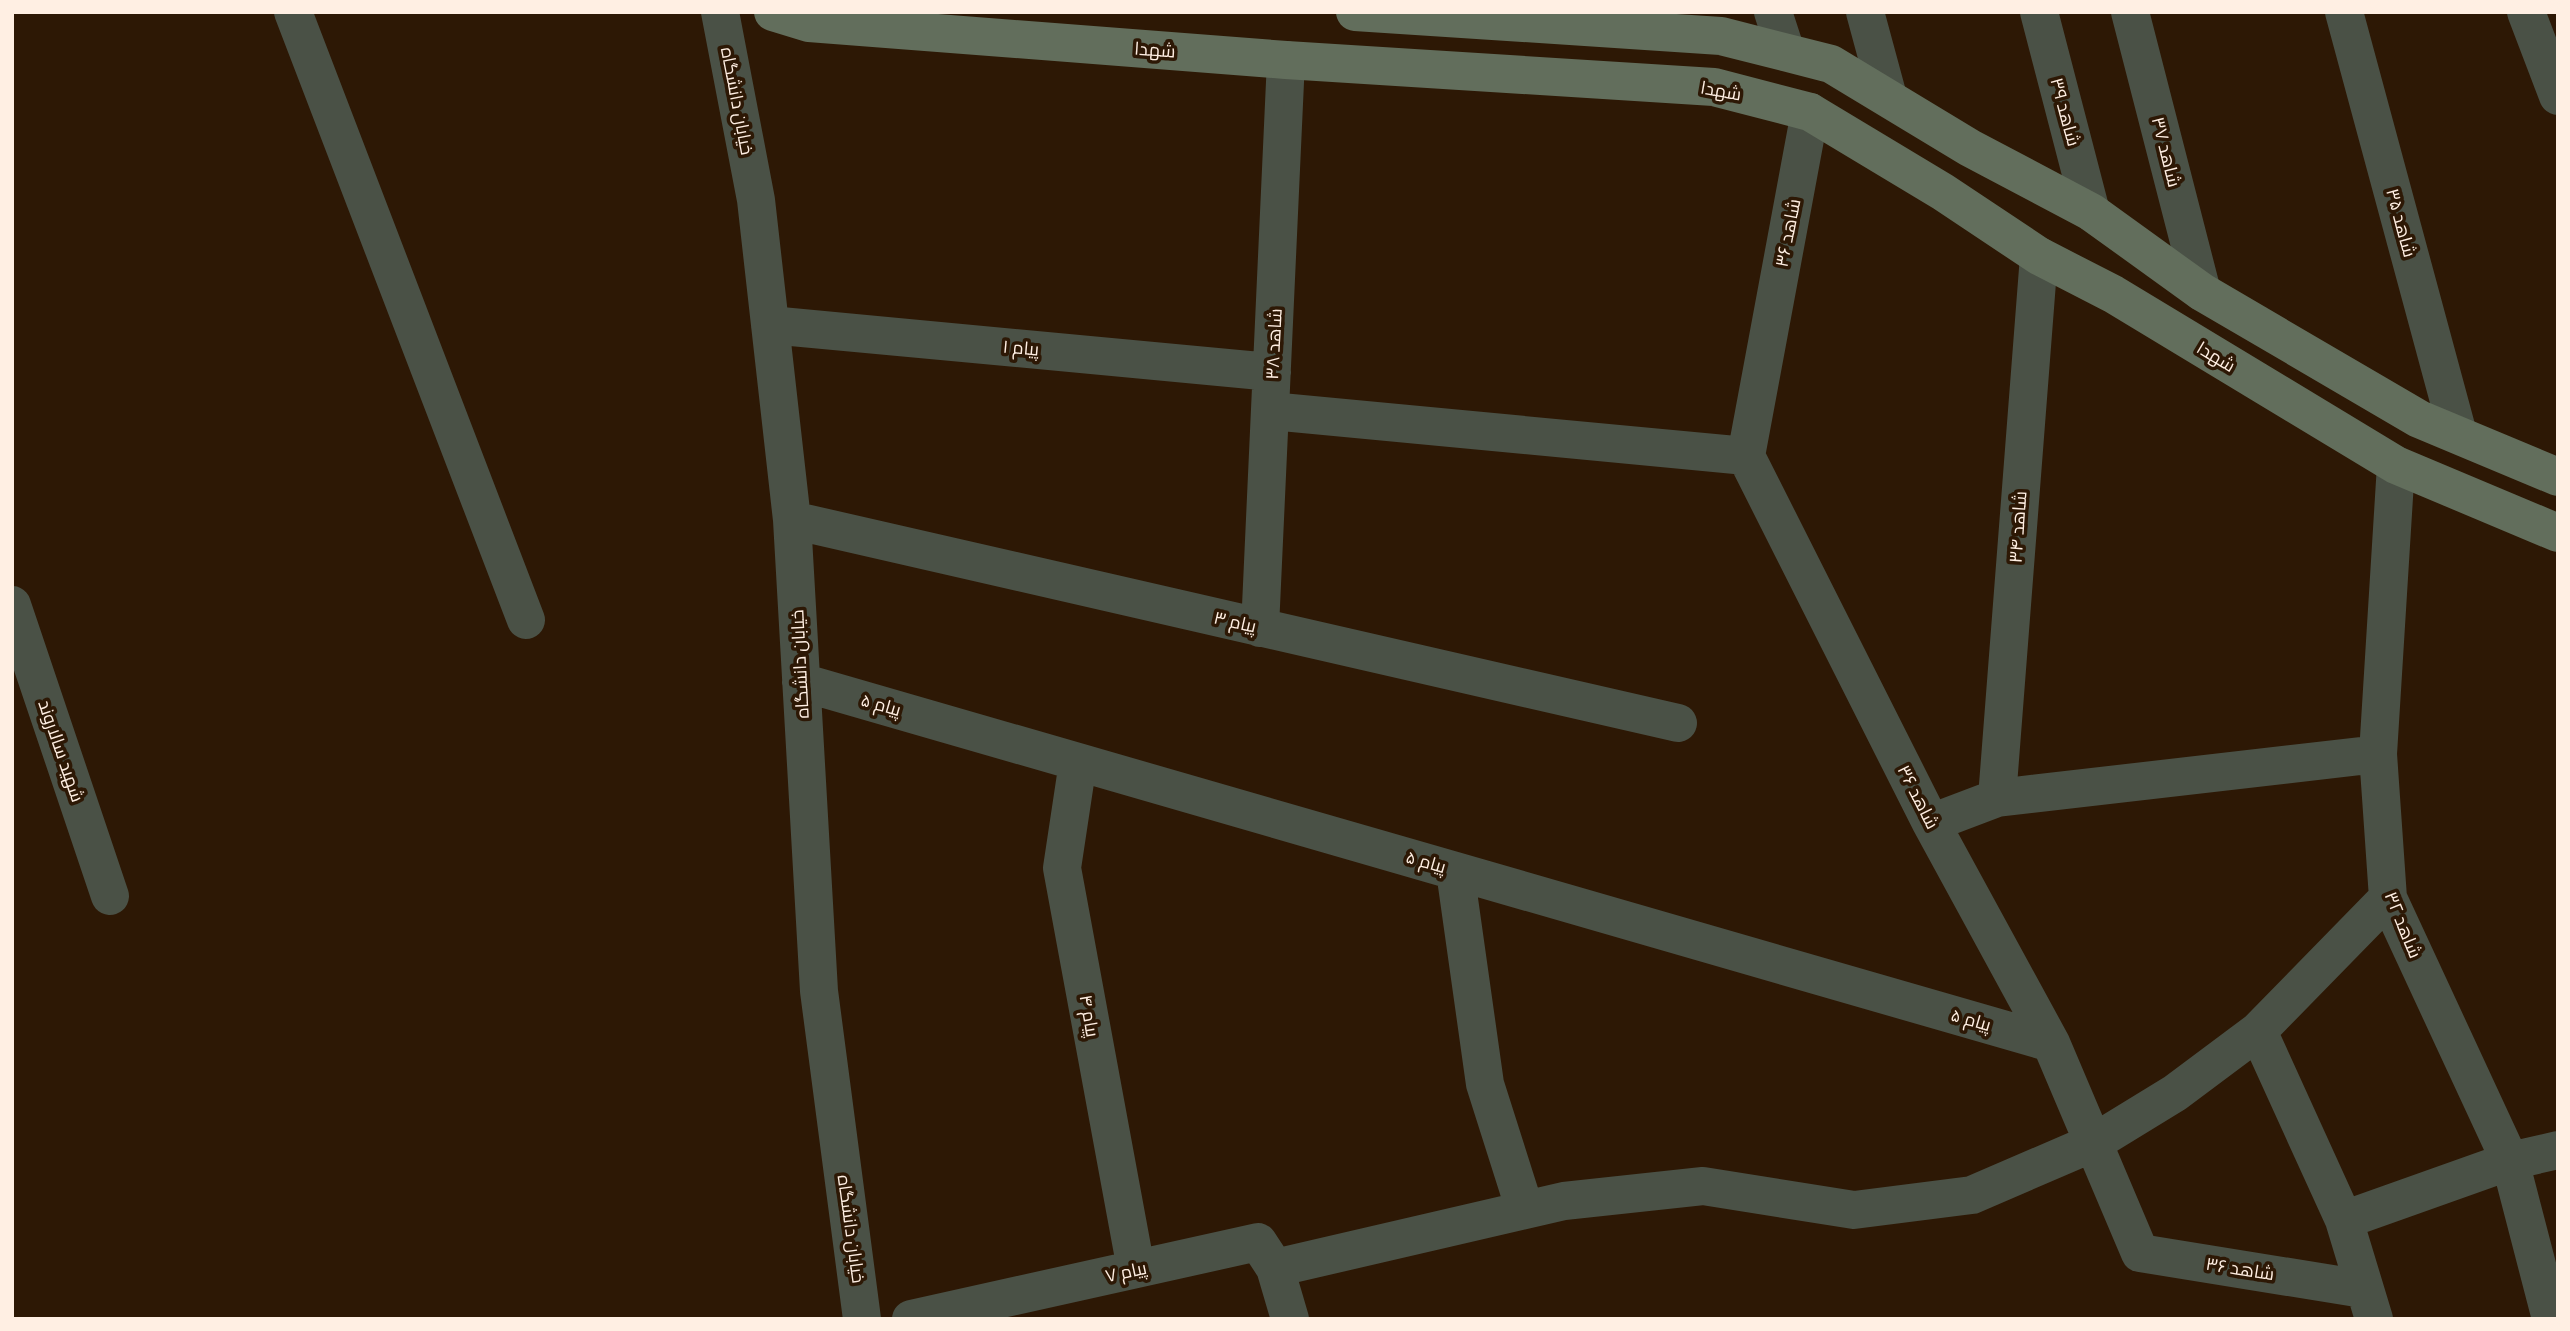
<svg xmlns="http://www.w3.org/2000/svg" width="2570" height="1331" font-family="Ubuntu,Cairo,sans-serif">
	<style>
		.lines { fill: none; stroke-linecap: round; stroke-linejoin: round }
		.street { stroke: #4a5146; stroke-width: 38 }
		.secondary { stroke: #626e5c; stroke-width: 38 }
		.labels { text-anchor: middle; stroke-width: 7; stroke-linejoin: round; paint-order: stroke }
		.street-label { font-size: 18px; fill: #ffefe3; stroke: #2d1805 }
	</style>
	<rect width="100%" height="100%" fill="#2d1805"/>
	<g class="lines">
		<path class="street" d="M293,12L526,620
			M720,12L756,200L792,520L819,991L862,1319
			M1773,12L1786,52
			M1865,12L1888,97
			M2039,12L2091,212
			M2130,12L2202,292
			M2344,12L2458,434
			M2526,12L2558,96
			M1810,112L1746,456L1931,823L2051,1043L2140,1253L2363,1289
			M770,325L1272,372
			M1270,411L1746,456
			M2396,465L2378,754L2388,898L2510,1161L2551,1319
			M792,520L1678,723
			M12,605L110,896
			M1260,628L1286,60
			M801,682L2051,1043
			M1078,762L1062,868L1136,1269
			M1997,798L2039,256
			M1931,823L1997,798L2378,754
			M1455,871L1485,1084L1525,1210
			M2258,1031L2344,1220L2374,1319
			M2344,1220L2510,1161L2558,1150
			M1275,1268L1564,1201L1703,1186L1854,1210L1972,1195L2095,1142L2175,1093L2258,1031L2388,898
			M911,1319L1258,1242L1275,1268L1290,1319"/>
		<path class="secondary" d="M773,12L809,23L1286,60L1714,87L1810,112L1943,192L2039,256L2113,294L2396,465L2558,533
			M1355,12L1721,36L1831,64L1970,148L2091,212L2202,292L2419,419L2558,477"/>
	</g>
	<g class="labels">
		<g class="street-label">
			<text transform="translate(1155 50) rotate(4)" y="6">شهدا</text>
			<text transform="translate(1721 91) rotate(10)" y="6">شهدا</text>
			<text transform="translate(737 101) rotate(79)" y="6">خیابان دانشگاه</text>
			<text transform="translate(2065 112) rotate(75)" y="6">شاهد ۳۹</text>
			<text transform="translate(2166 152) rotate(76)" y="6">شاهد ۳۷</text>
			<text transform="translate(2401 223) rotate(75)" y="6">شاهد ۳۵</text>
			<text transform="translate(1788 233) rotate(-79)" y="6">شاهد ۳۶</text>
			<text transform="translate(1274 344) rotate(-87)" y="6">شاهد ۳۸</text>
			<text transform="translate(1021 348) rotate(5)" y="6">پیام ۱</text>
			<text transform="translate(2216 357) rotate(31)" y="6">شهدا</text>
			<text transform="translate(2018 527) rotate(-86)" y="6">شاهد ۳۴</text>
			<text transform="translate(1235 622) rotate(13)" y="6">پیام ۳</text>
			<text transform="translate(800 664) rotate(-93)" y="6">خیابان دانشگاه</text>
			<text transform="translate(881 705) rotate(16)" y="6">پیام ۵</text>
			<text transform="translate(61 751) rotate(71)" y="6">شهید سالاروند</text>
			<text transform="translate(1918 797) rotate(63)" y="6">شاهد ۳۶</text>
			<text transform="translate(1426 862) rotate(16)" y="6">پیام ۵</text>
			<text transform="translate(2403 925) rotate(68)" y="6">شاهد ۳۲</text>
			<text transform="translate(1089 1016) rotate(80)" y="6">پیام ۴</text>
			<text transform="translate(1971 1020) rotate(16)" y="6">پیام ۵</text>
			<text transform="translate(851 1229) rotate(82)" y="6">خیابان دانشگاه</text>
			<text transform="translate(2240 1269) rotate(9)" y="6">شاهد ۳۶</text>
			<text transform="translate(1126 1272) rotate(-12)" y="6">پیام ۷</text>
		</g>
	</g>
	<rect width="2570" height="1331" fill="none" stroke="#ffefe3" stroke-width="28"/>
</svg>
